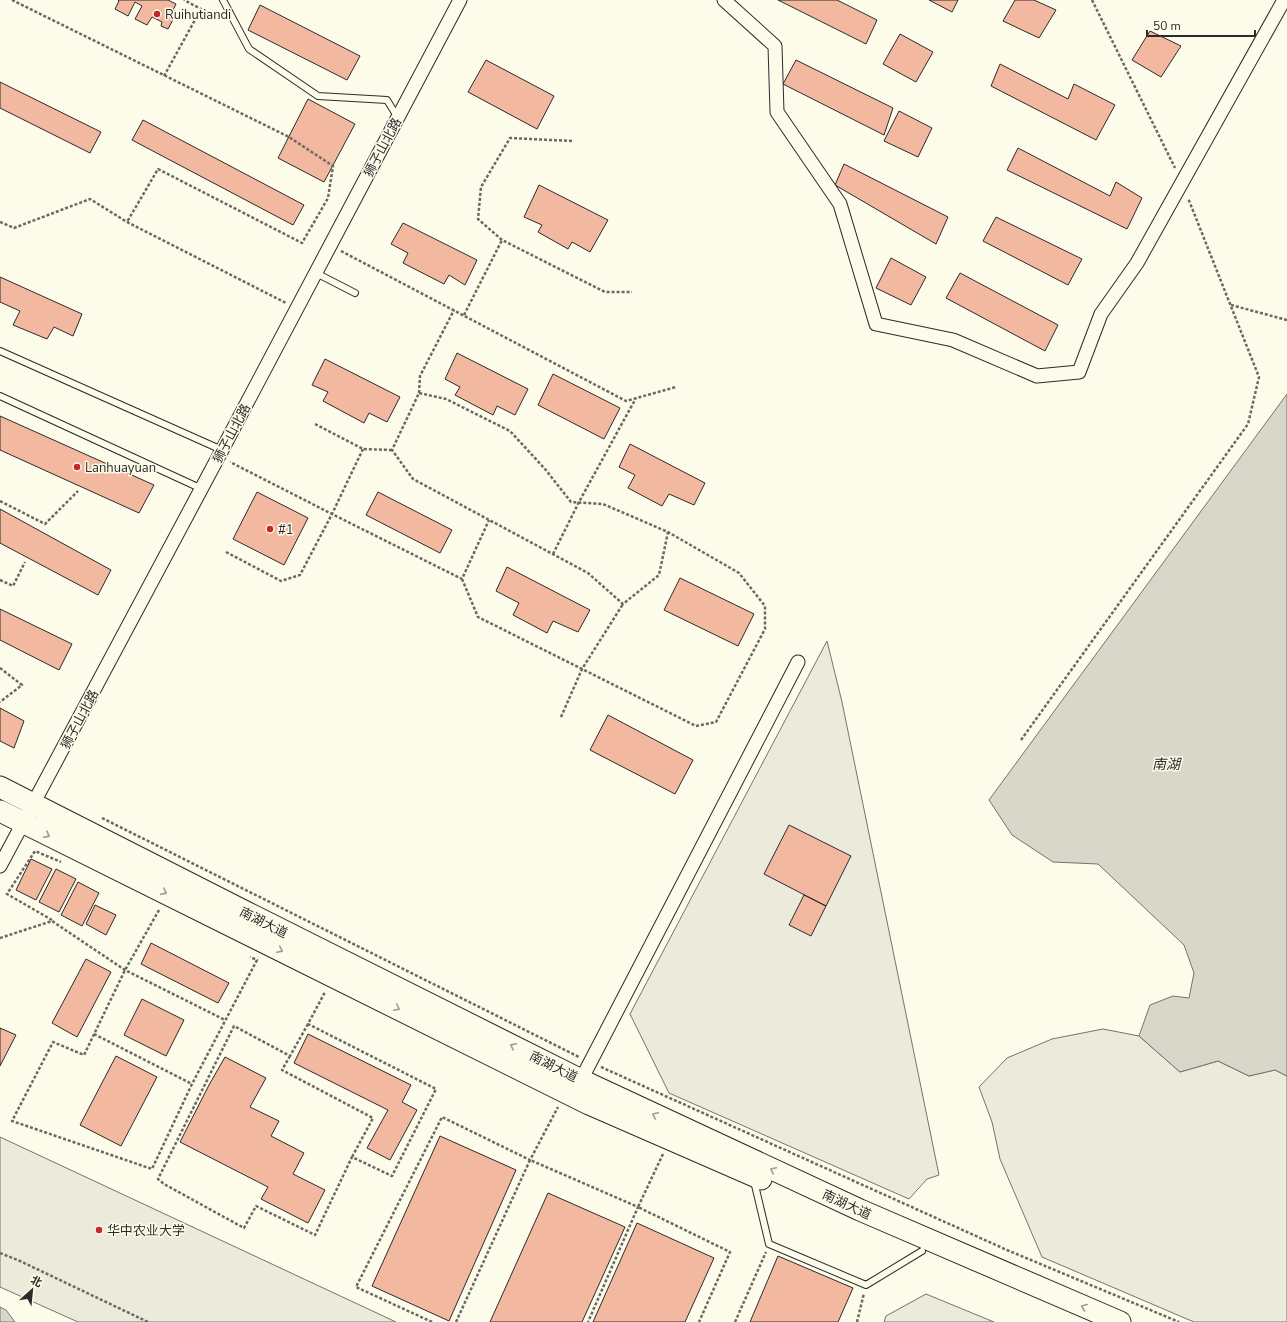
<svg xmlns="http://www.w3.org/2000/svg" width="1287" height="1322" font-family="'Nunito Sans','Noto Sans SC',sans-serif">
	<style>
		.green { fill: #ecebdb; stroke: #74746e }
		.water { fill: #d8d7c9; stroke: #74746e }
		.building { fill: #f2b8a0; stroke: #2b2b2b }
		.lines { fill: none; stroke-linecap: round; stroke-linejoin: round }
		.lane-casing { stroke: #2b2b2b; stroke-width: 8 }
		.street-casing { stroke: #2b2b2b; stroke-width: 15 }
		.primary-casing { stroke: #2b2b2b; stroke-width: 23 }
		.path { stroke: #6a6964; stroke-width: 2.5; stroke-dasharray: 3 2; stroke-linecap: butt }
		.lane { stroke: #fdfbea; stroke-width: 6 }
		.street { stroke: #fdfbea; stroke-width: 13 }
		.primary { stroke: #fdfbea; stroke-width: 21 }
		.oneway { stroke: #9e9d94 }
		.poi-dot { fill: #c62828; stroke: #fdfbea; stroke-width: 1.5 }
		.labels { text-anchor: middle; stroke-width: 3; stroke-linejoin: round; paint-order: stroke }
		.poi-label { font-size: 13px; fill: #2b2b2b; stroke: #fdfbea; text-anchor: start }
		.street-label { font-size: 13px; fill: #2b2b2b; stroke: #fdfbea }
		.water-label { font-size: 14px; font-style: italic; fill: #2b2b2b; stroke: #fdfbea }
	</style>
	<rect width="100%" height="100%" fill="#fdfbea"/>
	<path class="green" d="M827,641L842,702L939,1175L927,1179L909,1199L669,1093L630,1014Z
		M1103,1029L1139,1036L1180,1072L1218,1061L1249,1076L1275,1070L1287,1076V1322H1194L1042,1257L1000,1159L992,1122L979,1087L1007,1058L1052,1039Z
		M0,1137L396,1322H78L0,1287Z
		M926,1294L994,1322H884L886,1316Z"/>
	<path class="water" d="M1287,394V1076L1275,1070L1249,1076L1218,1061L1180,1072L1139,1036L1150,1005L1173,996L1189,998L1194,973L1184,945L1098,864L1053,862L1012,835L989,800Z
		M0,1307L6,1310L15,1322H0Z"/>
	<path class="building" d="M118,0H168L176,4L173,10L177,12L168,29L161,26L162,22L152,17L147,25L135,19L142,6L135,2L128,16L115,9L119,1Z
		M778,0H837L877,20L866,44Z
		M929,0H958L952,12Z
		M1015,0H1034L1056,10L1039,38L1003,21Z
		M260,5L360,56L347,80L248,30Z
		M1150,31L1181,46L1161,77L1132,60Z
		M900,34L933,52L916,82L883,64Z
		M486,60L554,96L537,129L468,92Z
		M796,60L893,108L884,135L783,84Z
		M1000,64L1068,99L1074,84L1115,105L1096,140L991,86Z
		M0,82L101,132L90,153L0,108Z
		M308,99L355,124L324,182L278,158Z
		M899,111L932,128L918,157L884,141Z
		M143,120L304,205L293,225L132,140Z
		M1018,148L1110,196L1116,182L1142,198L1127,229L1007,170Z
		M844,164L948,217L936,244L835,185Z
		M539,185L608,220L590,252L572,242L568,249L538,232L542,225L524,217Z
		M996,217L1082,259L1068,285L983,241Z
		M403,223L477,260L465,285L449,275L444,284L403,263L408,253L391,244Z
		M891,258L926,277L911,305L876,288Z
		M960,273L1058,325L1045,351L946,298Z
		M0,277L82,314L73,336L54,327L47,339L13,325L20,311L0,302Z
		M457,353L528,389L515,415L497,406L493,415L455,395L460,387L445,379Z
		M325,359L400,397L387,422L369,413L364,423L323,401L328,392L312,385Z
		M553,374L620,408L604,439L538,405Z
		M0,416L154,485L139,513L0,450Z
		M630,444L705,483L694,505L669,494L662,506L628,488L635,475L619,467Z
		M257,492L308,518L284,565L233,539Z
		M378,492L452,530L440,553L366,515Z
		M0,509L111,570L98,595L0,543Z
		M507,567L590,610L578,632L553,621L547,633L513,615L519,603L496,591Z
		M680,578L754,614L738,646L664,610Z
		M0,609L72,644L59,670L0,640Z
		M0,708L24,721L14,748L0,741Z
		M608,715L693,760L675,794L590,750Z
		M789,825L851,856L826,906L764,874Z
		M31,859L52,869L36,900L16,890Z
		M56,869L76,879L59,912L39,902Z
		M78,882L99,893L82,926L61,915Z
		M804,895L826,906L811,936L789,925Z
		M95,905L116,915L106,935L86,924Z
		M151,943L229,983L218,1003L141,964Z
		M86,959L111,972L77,1037L52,1023Z
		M142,999L184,1020L166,1056L124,1035Z
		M0,1028L16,1035L0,1066Z
		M308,1034L411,1085L402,1102L417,1110L390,1160L367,1148L388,1110L294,1063Z
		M116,1056L157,1077L121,1146L80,1125Z
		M225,1057L266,1078L250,1107L279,1121L271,1136L304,1153L293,1174L325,1190L308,1223L261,1199L268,1187L180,1142L209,1085Z
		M440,1136L516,1170L449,1321L372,1286Z
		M548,1193L625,1227L582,1322H490Z
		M637,1223L714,1258L685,1322H593Z
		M778,1256L853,1288L838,1322H750Z"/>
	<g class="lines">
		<g class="lane-casing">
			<path id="lane" d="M223,0L249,49L318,96L387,100L398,118
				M316,273L355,293
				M0,351L222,450
				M0,396L202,489
				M754,1181L769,1244L866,1285L922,1251"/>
		</g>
		<g class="street-casing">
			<path id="street" d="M724,0L775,46L777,112L840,204L876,324L953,340L1037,376L1079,372L1101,314L1137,263L1284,0
				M0,866L222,450L460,0
				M581,1080L798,662"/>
		</g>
		<g class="primary-casing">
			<path id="primary" d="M0,787L246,912L581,1080L860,1210L1120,1322
				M0,811L589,1104L761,1179"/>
		</g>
		<path class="path" d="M12,0L289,137L333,166L328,198L302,243L158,169L127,222
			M1092,0L1175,168
			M164,76L201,9L184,0
			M572,141L510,138L481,187L478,219L502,240L605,292H632
			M0,222L14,228L90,199L127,222L286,303
			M341,251L626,401L676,387
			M1231,305L1287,320
			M464,315L502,240
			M419,393L420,376L454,310
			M315,424L363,449L392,450
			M363,449L332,514L462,579L489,520
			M0,501L45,524L78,491
			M226,552L281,581L300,575L332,514L230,462
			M553,554L579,502L636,398
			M462,579L478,617L696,726L716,722L765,629V606L739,573L668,532L603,504L571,502L545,469L510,431L446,399L419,393L392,450L413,479L588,573L623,604L659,575L668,532
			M0,580L13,586L25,562
			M0,668L22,685L0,702
			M561,717L582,669L623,604
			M1021,740L1248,424L1259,377L1188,198
			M102,818L579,1057
			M159,910L125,970L84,1055L53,1042L12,1121L152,1169L192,1084L257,960L250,957
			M52,920L7,894L35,851L61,862
			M0,938L52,921L125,970L225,1020
			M308,1024L290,1056L234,1026L158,1179L164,1184L244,1228L256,1206L315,1235L352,1157L392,1176L436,1089L308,1024L325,992
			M94,1034L192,1084
			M290,1056L282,1070L373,1118L352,1157
			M601,1067L1007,1250L1179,1322
			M663,1154L638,1207L730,1252L699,1322
			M0,1253L20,1261L148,1322
			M432,1322L356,1287L442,1117L530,1160L558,1107
			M456,1322L530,1160L638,1207L588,1322
			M735,1322L766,1252
			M857,1322L864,1293"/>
		<use href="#lane" class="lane"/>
		<use href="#street" class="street"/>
		<use href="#primary" class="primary"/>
	</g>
	<defs><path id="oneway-chevron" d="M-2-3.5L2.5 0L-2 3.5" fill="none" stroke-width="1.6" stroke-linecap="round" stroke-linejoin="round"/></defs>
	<g class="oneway">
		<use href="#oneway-chevron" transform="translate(47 835) rotate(26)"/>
		<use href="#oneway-chevron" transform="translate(164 892) rotate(26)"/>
		<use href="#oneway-chevron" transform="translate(280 950) rotate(26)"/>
		<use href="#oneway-chevron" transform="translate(397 1008) rotate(26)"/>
		<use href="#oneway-chevron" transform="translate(513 1046) rotate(-153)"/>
		<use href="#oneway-chevron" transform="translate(655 1115) rotate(-155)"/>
		<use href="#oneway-chevron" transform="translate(773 1170) rotate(-155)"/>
		<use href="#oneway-chevron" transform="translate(1084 1307) rotate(-157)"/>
	</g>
	<g class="poi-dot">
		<circle cx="157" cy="14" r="4"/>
		<circle cx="77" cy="467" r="4"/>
		<circle cx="270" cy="529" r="4"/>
		<circle cx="99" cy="1230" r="4"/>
	</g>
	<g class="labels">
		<g class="poi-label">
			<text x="165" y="19">Ruihutiandi</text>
			<text x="85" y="472">Lanhuayuan</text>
			<text x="278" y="534">#1</text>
			<text x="107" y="1235">华中农业大学</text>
		</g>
		<g class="street-label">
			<text transform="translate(382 147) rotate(-62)" y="5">狮子山北路</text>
			<text transform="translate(231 433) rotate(-62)" y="5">狮子山北路</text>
			<text transform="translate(79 719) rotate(-62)" y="5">狮子山北路</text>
			<text transform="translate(264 922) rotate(27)" y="5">南湖大道</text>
			<text transform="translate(554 1066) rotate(27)" y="5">南湖大道</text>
			<text transform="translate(847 1204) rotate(25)" y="5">南湖大道</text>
		</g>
		<g class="water-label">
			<text x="1166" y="769">南湖</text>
		</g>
	</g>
	<g transform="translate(32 1290) rotate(27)" stroke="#fdfbea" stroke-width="3" paint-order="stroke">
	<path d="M0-3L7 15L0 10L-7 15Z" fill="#2b2b2b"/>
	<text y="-6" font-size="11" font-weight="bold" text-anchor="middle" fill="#2b2b2b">北</text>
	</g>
	<path d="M1147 30v6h108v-6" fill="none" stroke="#2b2b2b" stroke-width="2"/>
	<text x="1153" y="30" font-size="12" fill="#2b2b2b" stroke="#fdfbea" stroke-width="3" paint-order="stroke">50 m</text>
</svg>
